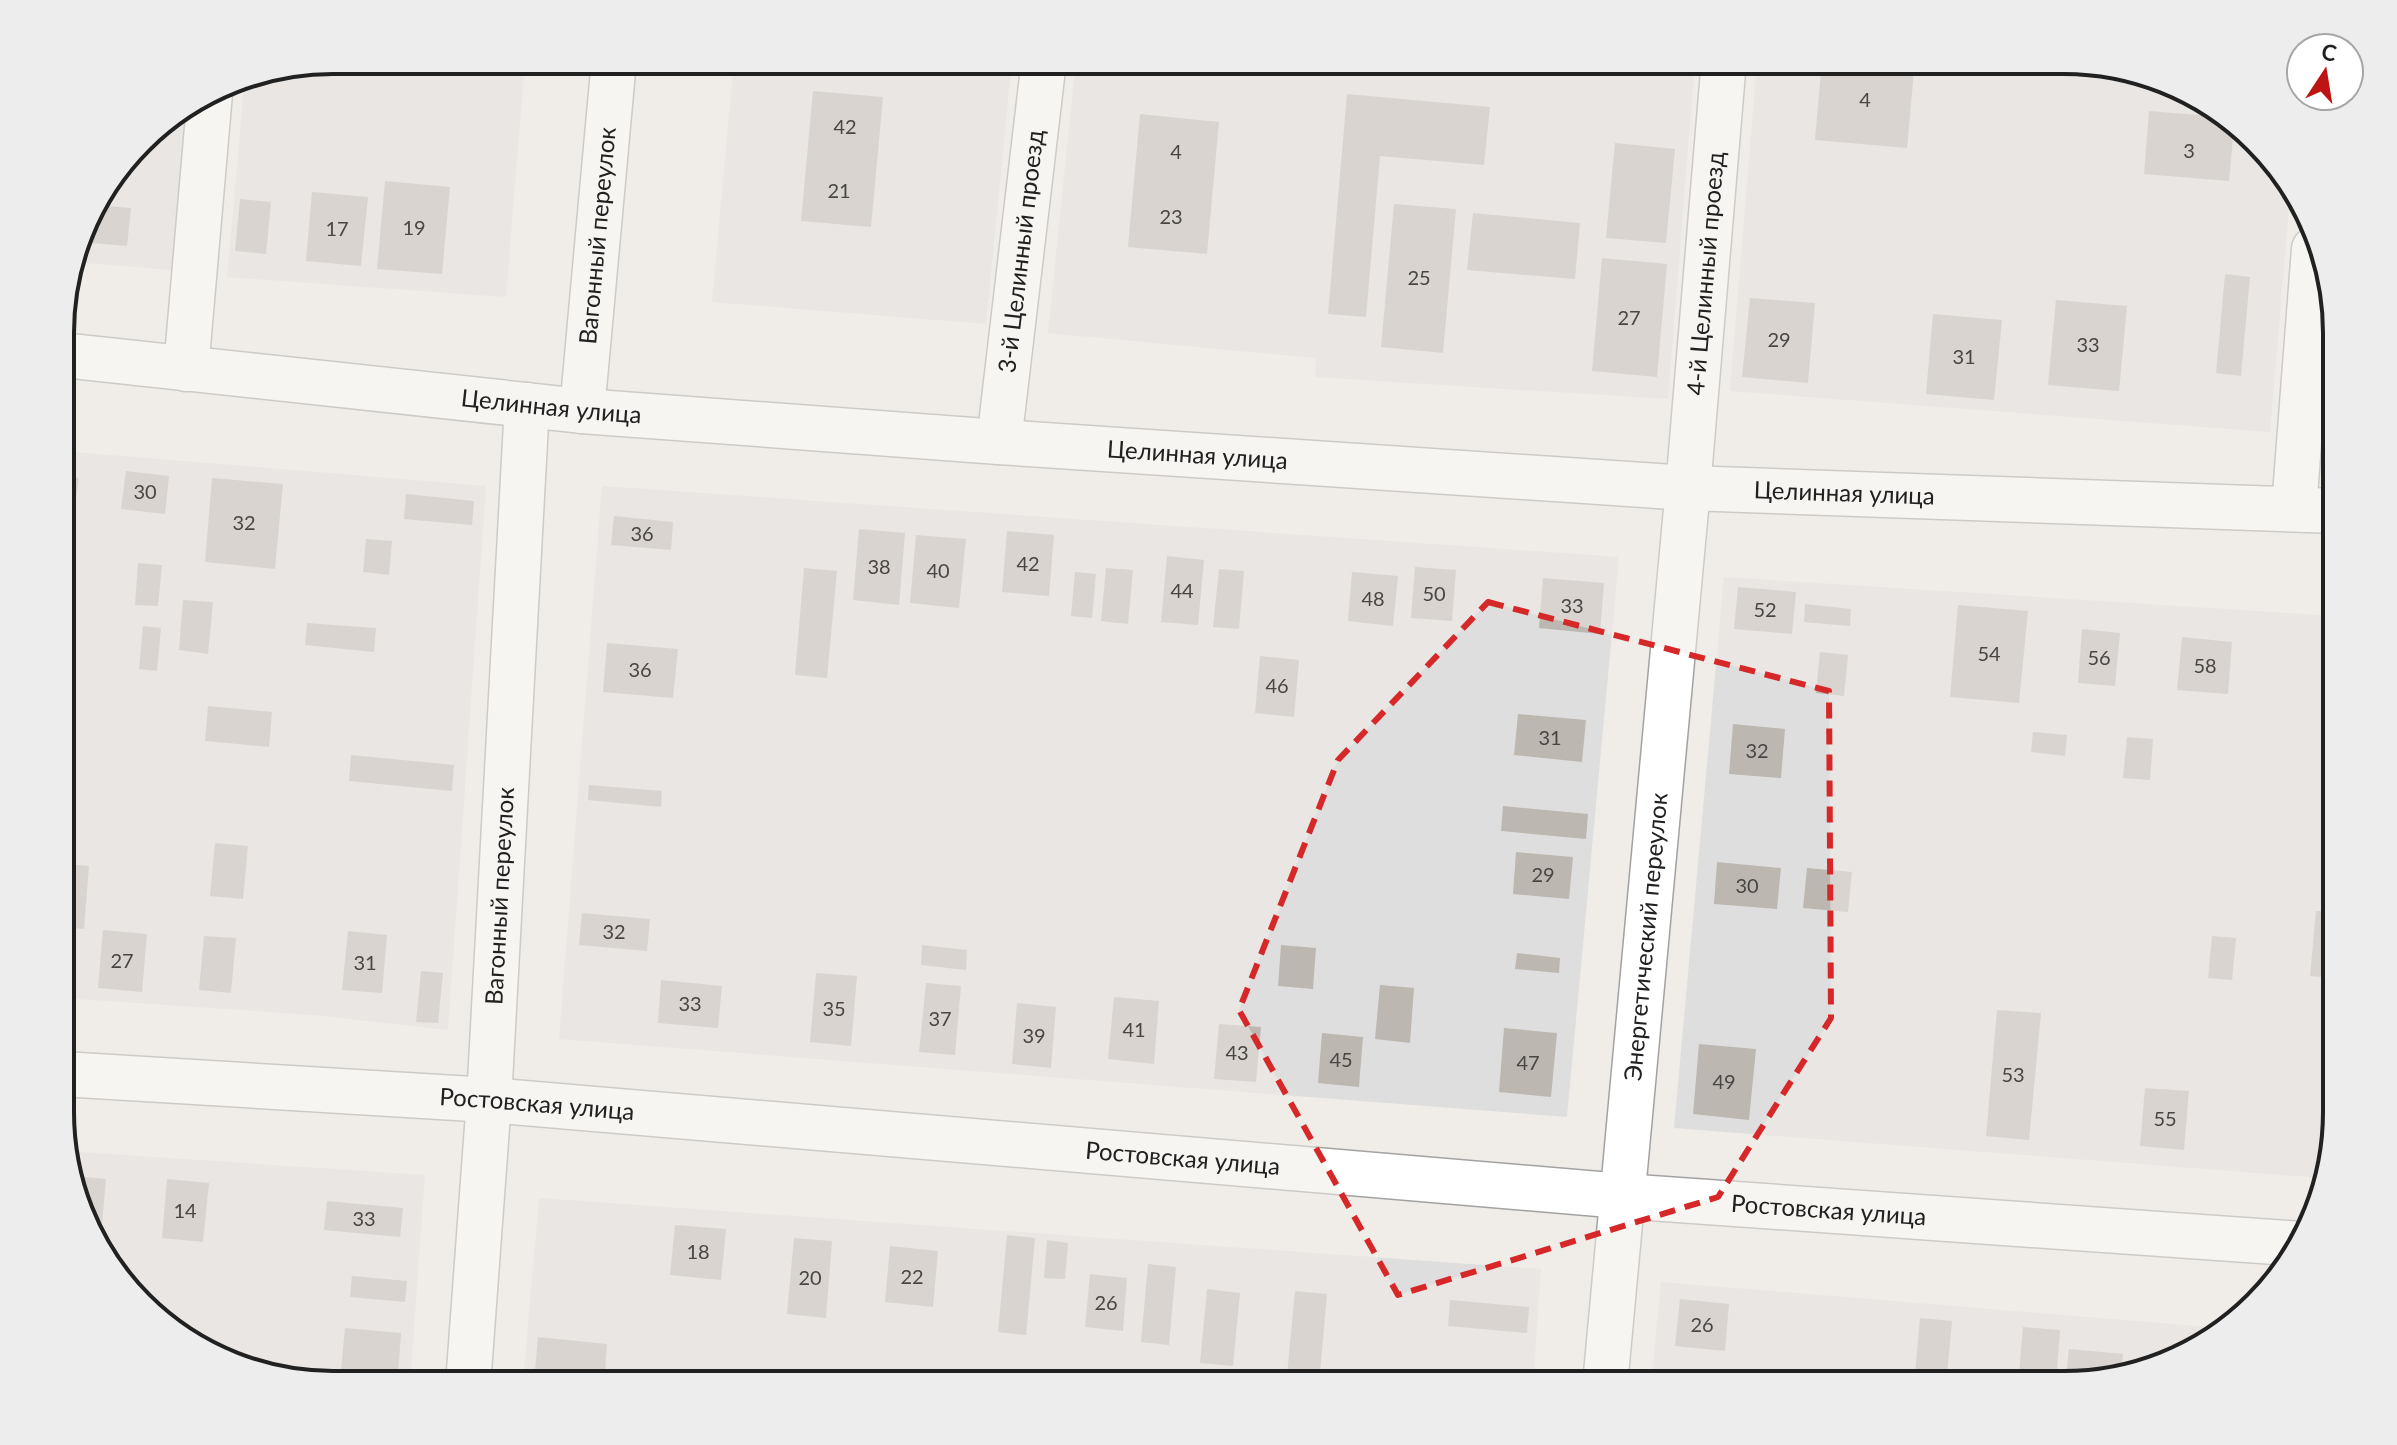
<svg xmlns="http://www.w3.org/2000/svg" width="2397" height="1445" font-family="Lato,sans-serif">
	<style>
		.residential { fill: #dfdede }
		.building { fill: #bdb7b1 }
		.lines { fill: none; stroke-linecap: round; stroke-linejoin: round }
		.minor-casing { stroke: #a2a2a2; stroke-width: 47 }
		.minor { stroke: #fff; stroke-width: 44 }
		.marked { fill: none; stroke: #d62828; stroke-width: 6; stroke-dasharray: 16 10; stroke-linejoin: round }
		.labels { text-anchor: middle; stroke-width: 6; stroke-linejoin: round; paint-order: stroke }
		.number-label { font-size: 20px; fill: #484645 }
		.street-label { font-size: 24px; fill: #212121; stroke: #fff }
		.rim { fill: none; stroke: #212121; stroke-width: 4 }
	</style>
	<rect width="100%" height="100%" fill="#f0ede8"/>
	<path class="residential" d="M333,60H525L506,297L227,277L245,78Z
		M734,60H1012L986,324L712,302Z
		M1076,60H1695L1668,399L1315,377L1316,358L1048,333Z
		M1757,60H2064L2201,97L2291,182L2270,432L1730,391Z
		M196,101L184,271L73,262L88,212L153,128Z
		M2336,351V440L2329,439Z
		M62,451L486,486L448,1030L314,1015L62,998Z
		M602,486L1619,557L1567,1117L559,1039Z
		M1724,577L2336,616V1129L2322,1178L1674,1128Z
		M64,1151L425,1175L410,1385H333L196,1348L106,1263Z
		M539,1198L1541,1269L1533,1385H523Z
		M1661,1282L2221,1328L2201,1348L2081,1384L1651,1385Z"/>
	<path class="building" d="M1822,60H1915L1907,148L1815,140Z
		M813,91L883,97L871,227L801,221Z
		M1347,94L1490,107L1484,165L1380,156L1366,317L1328,314Z
		M2149,111L2223,117L2234,128L2229,181L2144,174Z
		M1140,114L1219,122L1207,254L1128,247Z
		M1615,143L1675,149L1666,243L1606,238Z
		M385,181L450,187L442,274L377,269Z
		M312,192L368,197L361,266L306,261Z
		M240,199L271,202L266,254L235,251Z
		M1394,204L1456,209L1443,353L1381,347Z
		M94,205L131,208L127,246L79,242L88,212Z
		M1473,213L1580,223L1575,279L1467,270Z
		M1602,258L1667,264L1657,377L1592,371Z
		M2225,274L2250,277L2241,376L2216,373Z
		M1750,298L1815,303L1808,383L1742,377Z
		M2056,300L2127,306L2119,391L2048,385Z
		M1933,314L2002,320L1994,400L1926,394Z
		M126,471L169,476L165,514L121,509Z
		M62,476L79,478L74,513L62,511Z
		M212,478L283,484L275,569L205,562Z
		M406,494L474,501L472,525L404,519Z
		M614,516L673,522L671,550L611,545Z
		M859,529L905,533L899,605L853,600Z
		M1007,531L1054,535L1049,596L1002,592Z
		M916,535L966,539L959,608L910,603Z
		M366,539L392,541L389,575L363,572Z
		M1167,556L1204,560L1198,625L1161,622Z
		M138,563L162,565L158,606L135,605Z
		M1415,567L1456,570L1452,621L1411,618Z
		M804,568L837,571L827,678L795,675Z
		M1106,568L1133,570L1128,624L1101,621Z
		M1219,569L1244,571L1239,629L1213,627Z
		M1075,572L1096,574L1092,618L1071,616Z
		M1352,572L1398,576L1393,626L1348,621Z
		M1543,578L1604,583L1600,634L1539,628Z
		M1738,587L1796,592L1792,634L1734,629Z
		M183,600L213,602L208,654L179,650Z
		M1805,604L1851,609L1850,626L1804,622Z
		M1958,605L2028,611L2019,703L1950,697Z
		M307,623L376,628L374,652L305,645Z
		M143,626L161,628L157,671L139,669Z
		M2082,629L2120,633L2115,686L2078,683Z
		M2182,637L2232,642L2228,694L2177,690Z
		M607,643L678,649L673,698L603,692Z
		M1820,652L1848,655L1844,696L1816,693Z
		M1260,656L1299,660L1294,717L1255,713Z
		M208,706L272,712L269,747L205,741Z
		M1518,714L1586,720L1582,762L1514,755Z
		M1733,724L1785,729L1781,778L1729,774Z
		M2033,732L2067,735L2065,756L2031,752Z
		M2127,737L2153,739L2150,780L2123,778Z
		M351,755L454,765L452,791L349,781Z
		M589,785L662,791L661,807L588,800Z
		M1503,806L1588,814L1586,839L1501,831Z
		M215,843L248,846L243,899L210,896Z
		M1516,852L1573,857L1569,899L1513,894Z
		M1717,862L1781,868L1777,909L1714,904Z
		M66,864L89,866L84,929L62,927Z
		M1807,868L1852,872L1848,912L1803,908Z
		M2316,911L2336,912V978L2310,976Z
		M582,913L650,919L647,951L579,945Z
		M103,930L147,934L142,992L98,988Z
		M348,931L387,935L382,993L342,990Z
		M204,936L236,938L231,993L199,990Z
		M2212,936L2236,938L2232,980L2208,978Z
		M922,945L967,950L966,970L921,965Z
		M1281,945L1316,948L1313,989L1278,986Z
		M1517,953L1560,958L1559,973L1515,969Z
		M421,971L443,973L438,1023L416,1022Z
		M816,973L857,976L851,1046L810,1042Z
		M661,980L722,986L718,1028L658,1023Z
		M926,983L961,986L955,1055L919,1052Z
		M1380,985L1414,988L1410,1043L1375,1039Z
		M1114,997L1159,1001L1154,1064L1108,1059Z
		M2334,1000H2336V1029H2331Z
		M1017,1003L1056,1007L1051,1068L1012,1064Z
		M1997,1010L2041,1013L2029,1140L1986,1136Z
		M1219,1024L1261,1027L1256,1082L1214,1079Z
		M1504,1028L1557,1033L1551,1097L1499,1092Z
		M1322,1033L1363,1037L1359,1087L1318,1083Z
		M1699,1044L1756,1049L1749,1120L1693,1114Z
		M2145,1088L2189,1091L2184,1150L2140,1146Z
		M73,1176L106,1179L100,1246L82,1199Z
		M167,1179L209,1183L203,1242L162,1238Z
		M327,1201L403,1208L400,1237L324,1230Z
		M675,1225L726,1229L721,1280L670,1275Z
		M1007,1235L1035,1238L1026,1335L998,1332Z
		M794,1238L832,1241L826,1318L787,1314Z
		M1047,1240L1068,1243L1065,1279L1044,1278Z
		M890,1246L938,1251L933,1307L885,1302Z
		M1148,1264L1176,1267L1169,1345L1141,1342Z
		M1090,1274L1127,1278L1123,1331L1085,1327Z
		M352,1276L407,1281L405,1302L350,1297Z
		M1207,1289L1240,1293L1233,1366L1200,1363Z
		M1295,1291L1327,1294L1319,1385H1286Z
		M1680,1299L1729,1304L1725,1351L1675,1346Z
		M1450,1300L1529,1307L1527,1333L1448,1326Z
		M1920,1318L1952,1321L1947,1376L1915,1373Z
		M2023,1327L2060,1330L2056,1384H2018Z
		M345,1328L401,1333L398,1375L341,1370Z
		M538,1337L607,1344L604,1385L534,1382Z
		M2069,1349L2123,1354L2121,1372L2081,1384H2065Z"/>
	<g class="lines">
		<g class="minor-casing">
			<g id="minor">
				<path id="s1" d="M62,355L582,411L999,442L1688,488L2336,511"/>
				<path d="M186,369L210,93"/>
				<path id="s2" d="M582,411L614,60"/>
				<path id="s3" d="M999,442L1044,60"/>
				<path d="M2294,508L2314,249"/>
				<path id="s4" d="M62,1074L489,1100L1622,1196L2302,1244"/>
				<path id="s5" d="M468,1385L489,1100L527,405"/>
				<path id="s6" d="M1605,1385L1688,488L1724,60"/>
			</g>
		</g>
		<use href="#minor" class="minor"/>
	</g>
	<path d="M0 0H2397V1445H0ZM1488,602L1829,691L1831,1018L1718,1197L1398,1295L1239,1010L1338,760Z" fill="#f0ede8" fill-opacity=".55" fill-rule="evenodd"/>
	<path class="marked" d="M1488,602L1829,691L1831,1018L1718,1197L1398,1295L1239,1010L1338,760Z"/>
	<g class="labels">
		<g class="number-label">
			<text x="1865" y="107">4</text>
			<text x="845" y="134">42</text>
			<text x="2189" y="158">3</text>
			<text x="1176" y="159">4</text>
			<text x="839" y="198">21</text>
			<text x="1171" y="224">23</text>
			<text x="414" y="235">19</text>
			<text x="337" y="236">17</text>
			<text x="1419" y="285">25</text>
			<text x="1629" y="325">27</text>
			<text x="1779" y="347">29</text>
			<text x="2088" y="352">33</text>
			<text x="1964" y="364">31</text>
			<text x="145" y="499">30</text>
			<text x="244" y="530">32</text>
			<text x="642" y="541">36</text>
			<text x="1028" y="571">42</text>
			<text x="879" y="574">38</text>
			<text x="938" y="578">40</text>
			<text x="1182" y="598">44</text>
			<text x="1434" y="601">50</text>
			<text x="1373" y="606">48</text>
			<text x="1572" y="613">33</text>
			<text x="1765" y="617">52</text>
			<text x="1989" y="661">54</text>
			<text x="2099" y="665">56</text>
			<text x="2205" y="673">58</text>
			<text x="640" y="677">36</text>
			<text x="1277" y="693">46</text>
			<text x="1550" y="745">31</text>
			<text x="1757" y="758">32</text>
			<text x="1543" y="882">29</text>
			<text x="1747" y="893">30</text>
			<text x="614" y="939">32</text>
			<text x="122" y="968">27</text>
			<text x="365" y="970">31</text>
			<text x="690" y="1011">33</text>
			<text x="834" y="1016">35</text>
			<text x="940" y="1026">37</text>
			<text x="1134" y="1037">41</text>
			<text x="1034" y="1043">39</text>
			<text x="1237" y="1060">43</text>
			<text x="1341" y="1067">45</text>
			<text x="1528" y="1070">47</text>
			<text x="2013" y="1082">53</text>
			<text x="1724" y="1089">49</text>
			<text x="2165" y="1126">55</text>
			<text x="185" y="1218">14</text>
			<text x="364" y="1226">33</text>
			<text x="698" y="1259">18</text>
			<text x="912" y="1284">22</text>
			<text x="810" y="1285">20</text>
			<text x="1106" y="1310">26</text>
			<text x="1702" y="1332">26</text>
		</g>
		<g class="street-label">
			<text dy="8" stroke="none"><textPath href="#s2" startOffset="176">Вагонный переулок</textPath></text>
			<text dy="8" stroke="none"><textPath href="#s3" startOffset="192">3-й Целинный проезд</textPath></text>
			<text dy="8" stroke="none"><textPath href="#s6" startOffset="1116">4-й Целинный проезд</textPath></text>
			<text dy="8" stroke="none"><textPath href="#s1" startOffset="492">Целинная улица</textPath></text>
			<text dy="8" stroke="none"><textPath href="#s1" startOffset="1140">Целинная улица</textPath></text>
			<text dy="8" stroke="none"><textPath href="#s1" startOffset="1788">Целинная улица</textPath></text>
			<text dy="8" stroke="none"><textPath href="#s5" startOffset="490">Вагонный переулок</textPath></text>
			<text dy="8" stroke="none"><textPath href="#s6" startOffset="450">Энергетический переулок</textPath></text>
			<text dy="8" stroke="none"><textPath href="#s4" startOffset="476">Ростовская улица</textPath></text>
			<text dy="8" stroke="none"><textPath href="#s4" startOffset="1124">Ростовская улица</textPath></text>
			<text dy="8" stroke="none"><textPath href="#s4" startOffset="1772">Ростовская улица</textPath></text>
		</g>
	</g>
	<path d="M0 0H2397V1445H0ZM333 74H2064A259 259 0 0 1 2323 333V1112A259 259 0 0 1 2064 1371H333A259 259 0 0 1 74 1112V333A259 259 0 0 1 333 74Z" fill="#ededed" fill-rule="evenodd"/>
	<path class="rim" d="M333 74H2064A259 259 0 0 1 2323 333V1112A259 259 0 0 1 2064 1371H333A259 259 0 0 1 74 1112V333A259 259 0 0 1 333 74Z"/>
	<g transform="translate(2325 72) rotate(12)"><circle r="38" fill="#ffffff" stroke="#a6a6a6" stroke-width="2"/>
	<path d="M0-6L14 30L0 20L-14 30Z" fill="#bd1414"/>
	<text y="-12" font-size="22" font-weight="bold" text-anchor="middle" fill="#212121">С</text>
	</g>
</svg>
